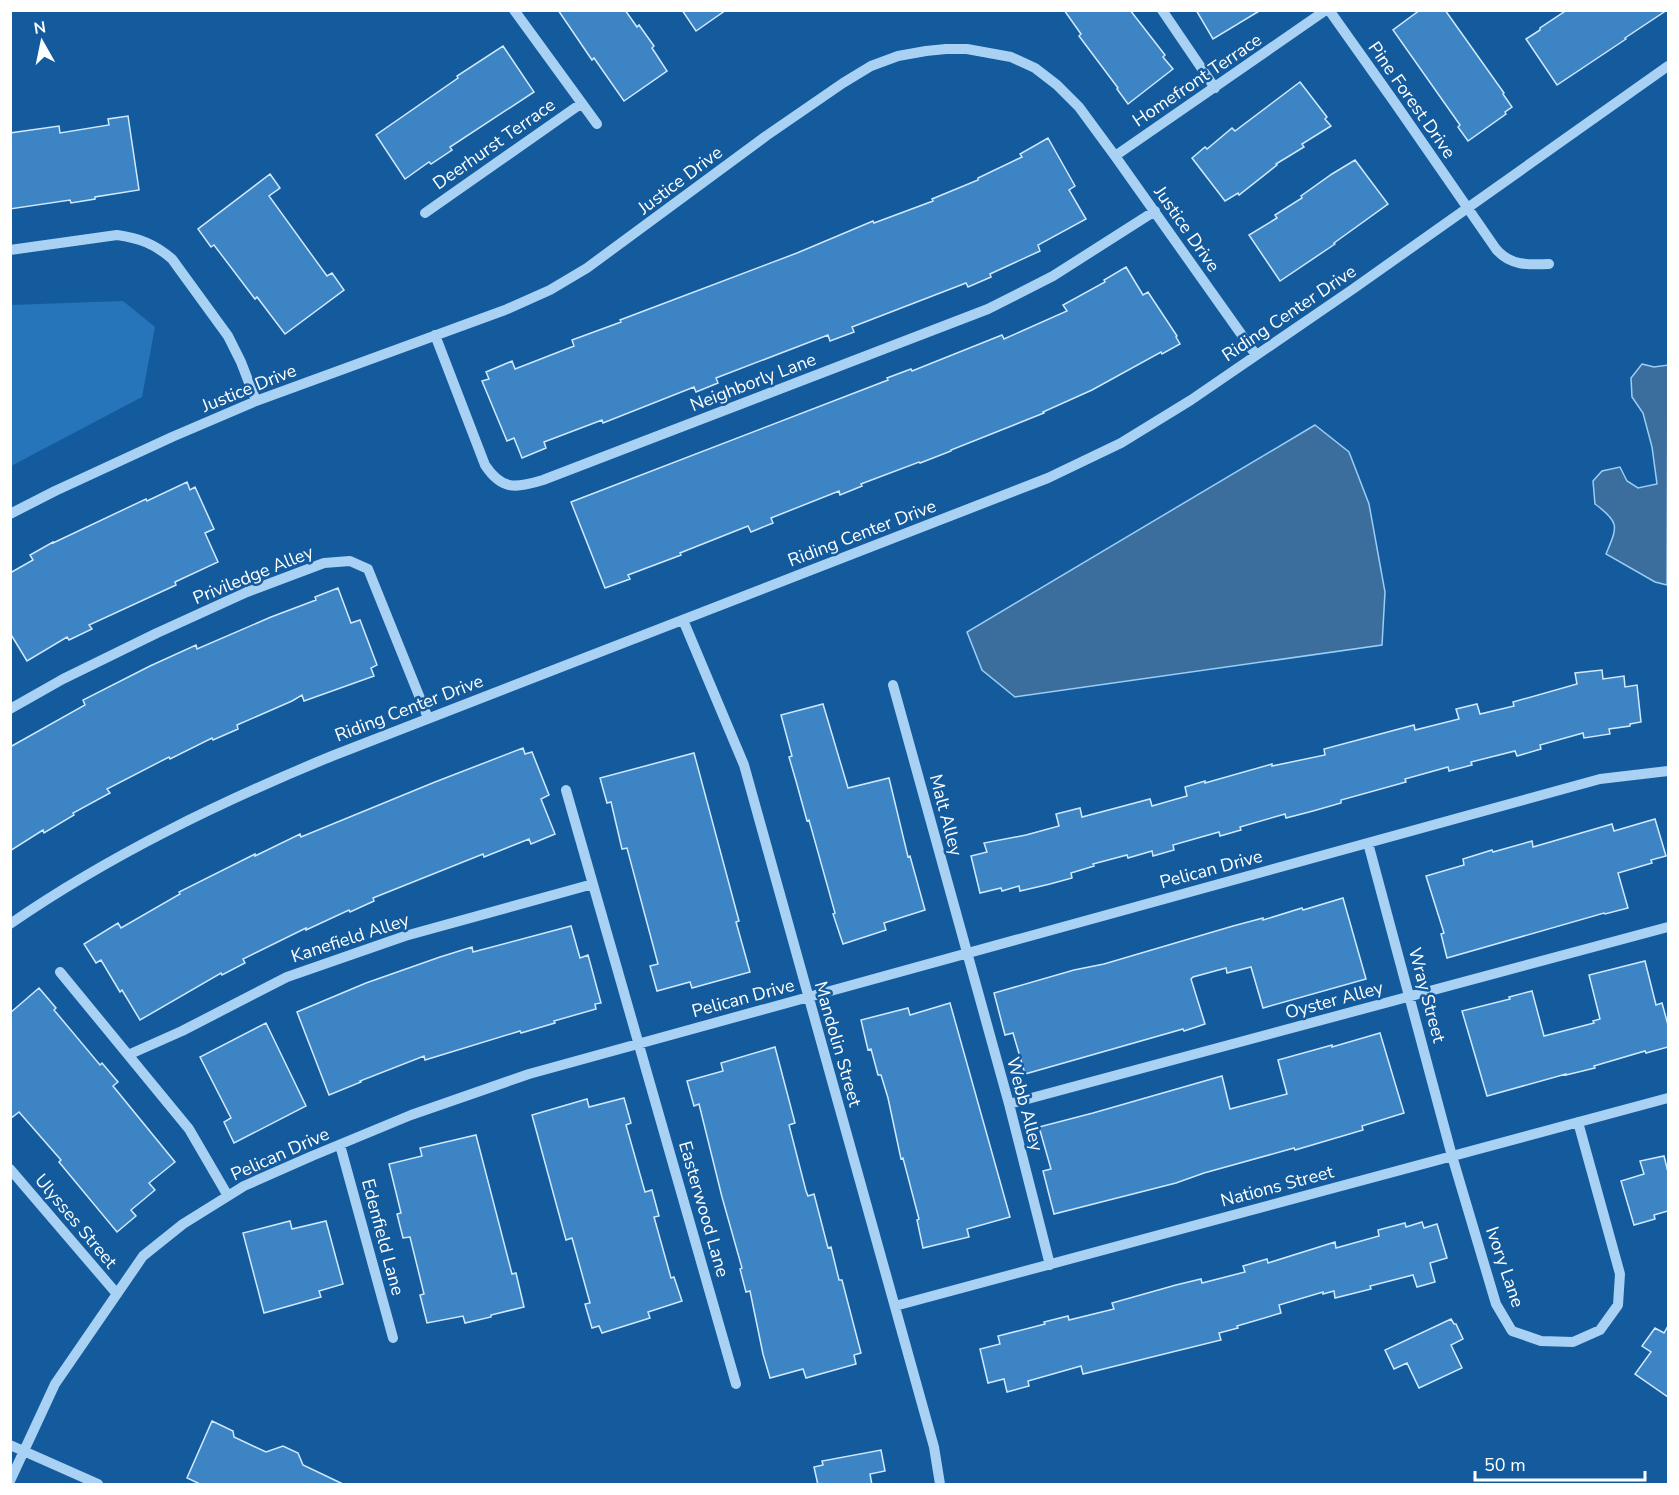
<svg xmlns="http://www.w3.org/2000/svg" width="1679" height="1495" font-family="'Nunito Sans',sans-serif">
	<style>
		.green { fill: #2675bb }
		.water { fill: #3b6e9d; stroke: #9acdf7; stroke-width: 1.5 }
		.building { fill: #3c84c4; stroke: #d1e9fd; stroke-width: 1.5 }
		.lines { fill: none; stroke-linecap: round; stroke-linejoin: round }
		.minor { stroke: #a8d1f4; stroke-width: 10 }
		.labels { text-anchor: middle; stroke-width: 5; stroke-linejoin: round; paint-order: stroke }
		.street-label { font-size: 18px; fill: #fff; stroke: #135b9d }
	</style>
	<rect width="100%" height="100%" fill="#135b9d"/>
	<path class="green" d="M123,301L155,327L142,397L11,466V305Z"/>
	<path class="water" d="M1642,364L1654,367L1668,365L1667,585L1655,582L1606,554C1617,527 1621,523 1595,504L1593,481L1602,471L1620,467L1627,481L1638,488L1657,484L1652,447L1643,413L1632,397L1631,378Z
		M1315,425L1349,452L1369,504L1385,592L1382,645L1015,697L982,670L967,632Z"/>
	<path class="building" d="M558,10H625L637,27L639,25L654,46L652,48L667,71L624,101L594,58L592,60Z
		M682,10H726L696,31Z
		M1064,10H1130L1165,55L1163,57L1173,69L1128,104L1117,89L1118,88L1079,36L1081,34Z
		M1196,10H1261L1213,39Z
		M1420,10H1445L1504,93L1503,94L1512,107L1505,112L1506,114L1468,141L1458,127L1460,125L1393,30Z
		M1567,10H1667L1625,38L1626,39L1557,85L1526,39L1540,30V28Z
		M503,46L534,92L450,147L452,150L431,164L429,162L405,179L376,135L458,78L457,76Z
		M1300,82L1327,117L1325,119L1331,126L1302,144L1304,147L1276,164L1277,165L1239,195L1238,193L1225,201L1192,158L1205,147L1207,149L1232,128L1235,131Z
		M128,116L139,190L95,197V199L71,203L70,200L10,209V133L59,126L60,133L109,125L108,119Z
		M1048,138L1075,186L1069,190L1086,219L1038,245L1040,251L990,274L991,277L968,287L966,283L852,327L854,332L830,341L828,335L716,378L718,383L696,392L694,387L603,423L602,420L544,442L546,448L522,458L514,438L507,441L482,381L489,379L486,372L512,361L515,369L574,346L572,340L621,322L620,320L797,253L873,221L874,223L933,201L932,199L978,180V178L1022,157L1020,154Z
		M1355,160L1388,204L1334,243L1335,244L1280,281L1249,235L1277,218L1275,215L1302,198L1301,196L1332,174Z
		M270,174L280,188L269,196L327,276L332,273L344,290L285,334L257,297L255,299L214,245L211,247L198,229Z
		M1126,267L1143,295L1148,292L1177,336L1176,337L1180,344L1162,354L1161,352L1092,390L1043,412L1044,413L951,450V451L920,463L919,462L861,484L862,486L840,495L839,491L771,518L773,523L751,532L748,526L680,553L681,555L628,575L630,579L605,588L571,502L888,380L887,378L911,369L912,371L1002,335L1004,339L1067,311L1063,305L1105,282L1104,280Z
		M187,482L190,490L195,487L214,529L205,533L218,562L175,582L176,585L89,625L92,629L69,640L67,637L27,661L10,633V573L33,560L30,555L53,542V543L146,499L147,501Z
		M338,588L351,623L360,620L377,665L371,668L374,676L304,701L302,695L292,701L237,725L238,729L213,740L212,738L170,759L169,757L107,789L110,793L73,813L74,815L44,833L43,830L10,851V747L85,705L83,700L150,666L196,645L197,649L271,617L316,600L315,597Z
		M1602,670L1603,679L1624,676L1625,687L1637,685L1641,722L1630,724V726L1609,729L1610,734L1584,738L1583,733L1540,745L1541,749L1517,756L1515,751L1471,762L1472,765L1449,771L1448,767L1405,779L1406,782L1341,800V803L1313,811L1286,818L1285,814L1240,827L1241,830L1220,836L1219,832L1173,845L1174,850L1153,856L1152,851L1128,858L1127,855L1093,864L1094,866L1071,873L1072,878L1050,884L1020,891L1019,886L1002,891L1001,888L980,893L971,856L987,852L984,843L1026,835L1059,826L1056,814L1080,808L1082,817L1150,799L1152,806L1187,796L1185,787L1205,781V783L1272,764V766L1325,755L1324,749L1414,725L1415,730L1459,719L1456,709L1477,704L1480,714L1514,706L1513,702L1577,684L1575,673Z
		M823,704L848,788L889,778L908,857L910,856L925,910L884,923L886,930L843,944L833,914L835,913L809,820L807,821L796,781L789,757L792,756L781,715Z
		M523,748L525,754L532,752L549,795L541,799L555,834L531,844L529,839L484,857L483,854L373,898L374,901L350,912L349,910L306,930V928L243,959L245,963L222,975L221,973L140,1020L122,990L120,992L101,960L96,963L84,944L118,923L121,928L180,894L179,892L255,854V856L300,834L301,837L435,782Z
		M694,753L739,921L736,922L750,972L692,988L690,982L657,991L650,966L658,964L627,848L622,849L611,802L607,803L600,778Z
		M1655,819L1666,856L1651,860L1652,863L1618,873L1628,908L1605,914L1604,913L1447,958L1441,934L1444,933L1426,876L1464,865L1463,859L1492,850L1493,852L1532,841L1533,847L1612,824L1614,831Z
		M1343,898L1366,979L1263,1008L1251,967L1227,973L1226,968L1193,977L1191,979L1205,1024L1184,1031L1183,1029L1025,1074L1013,1033L1005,1035L994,993L1074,970L1104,964L1233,926L1263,918V920L1302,908L1303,910Z
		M571,926L580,958L588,955L601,1003L595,1004L596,1009L554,1021L555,1023L521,1033L520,1031L425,1060L424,1056L360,1081L361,1082L329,1095L297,1012L366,983L440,957L472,947L473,952Z
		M1645,961L1656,1005L1662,1003L1668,1025V1047L1646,1053L1645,1051L1594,1066L1595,1068L1566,1075V1074L1487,1096L1462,1011L1510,999L1509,997L1532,991L1544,1036L1594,1023L1593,1021L1600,1019L1589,975Z
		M39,988L56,1008L54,1010L100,1065L102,1063L118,1082L113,1086L175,1162L149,1183L155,1190L131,1210L136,1216L117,1232L59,1162L61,1160L19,1112L10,1119V1013Z
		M950,1003L1010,1217L967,1229L969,1237L923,1248L917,1220L919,1219L903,1158L901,1159L888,1098L881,1075H878L871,1049L868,1050L861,1020L908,1008L910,1015Z
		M266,1023L306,1106L234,1143L224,1122L231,1118L200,1057Z
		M1380,1033L1404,1113L1362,1126L1363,1130L1295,1150L1294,1148L1204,1173L1176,1183L1054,1214L1043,1171L1051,1169L1039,1127L1093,1113L1222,1076L1230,1109L1287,1094L1278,1060L1332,1045V1047Z
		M775,1047L795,1123L789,1125L806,1191L808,1196L814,1194L828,1248L831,1247L839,1280H842L861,1353L854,1355L856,1364L806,1378L803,1369L770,1378L763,1354L750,1291L746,1292L740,1269L742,1268L722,1197L699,1104L694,1106L687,1081L723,1071L721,1063Z
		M624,1098L631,1123L626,1125L645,1192L652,1190L659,1216L654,1217L671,1278L674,1277L682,1301L648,1312L650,1318L602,1333L599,1326L592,1328L585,1304L590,1303L572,1238L566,1240L532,1115L587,1099L589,1107Z
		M476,1135L512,1274L516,1273L524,1307L491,1315V1317L465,1323L463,1316L427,1323L420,1295L424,1294L410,1237L403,1238L397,1214L401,1213L389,1164L422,1156L420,1148Z
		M1664,1156L1668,1172V1211L1654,1215L1655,1219L1634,1225L1621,1181L1644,1174L1640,1161Z
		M290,1221L292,1229L326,1221L343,1284L319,1291L321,1297L264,1313L243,1233Z
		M1422,1222L1424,1228L1437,1224L1447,1258L1430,1263L1435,1282L1417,1287L1413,1275L1370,1286L1371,1289L1335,1298L1334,1291L1323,1294V1292L1279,1305L1281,1313L1237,1326L1238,1328L1219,1333L1221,1340L1083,1374L1081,1366L1028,1381L1029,1386L1007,1392L1004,1379L988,1383L980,1349L1000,1344L998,1336L1045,1324L1044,1322L1068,1316L1069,1320L1114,1309L1112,1303L1176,1285L1201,1279L1202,1283L1245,1272L1243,1266L1267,1259L1268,1263L1335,1242L1336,1248L1379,1236L1378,1230L1405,1223L1406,1227Z
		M1451,1319L1454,1324H1456L1463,1339L1451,1345L1462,1368L1419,1388L1407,1363L1394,1369L1385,1350Z
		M1668,1326V1397L1635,1374L1651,1352L1642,1346L1655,1328L1664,1333Z
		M212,1421L233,1431L234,1437L266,1452L283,1446L298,1453L303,1465L345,1485H202L187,1478Z
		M881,1450L885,1471L870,1474L872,1485H818L814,1467L823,1465L822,1461Z"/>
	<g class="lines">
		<path class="minor" d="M514,10L597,124
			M1162,10L1215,88
			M1329,10L1395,103L1496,249C1510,266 1529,265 1549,264
			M1115,156L1326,10
			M425,213L582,103
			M10,250L117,235C139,238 155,244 172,259L228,336L241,362L256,401
			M435,335L485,465C502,491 516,488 543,480L988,309L1053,276L1155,211
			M10,514L55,491L172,437L256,401L505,310L550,290L587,268L766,136L843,83L871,66L898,56L926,51L946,49H967L1011,57L1035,68L1057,85L1079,107L1115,156L1256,355
			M683,620L744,765L934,1447L940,1484
			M893,685L1009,1104L1050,1265
			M10,709L63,679L157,633L247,592L324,563L350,561L368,569L428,718
			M566,790L736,1384
			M1368,843L1452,1156L1496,1304L1512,1331L1541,1341L1573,1342L1600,1330L1618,1305L1620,1274L1578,1122
			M10,924C110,855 220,802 332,756L1048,478L1121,443L1191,400L1353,289L1668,66
			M60,972L189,1129L228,1196
			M128,1055L182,1031L287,977L405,936L593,884
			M1009,1104L1668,927
			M340,1145L393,1338
			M10,1169L117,1294
			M895,1306L1668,1098
			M10,1445L98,1484
			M10,1481L55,1384L143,1256L183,1224L244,1186L312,1156L411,1115L529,1074L1600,779L1668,771"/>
	</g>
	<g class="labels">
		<g class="street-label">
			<text transform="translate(1197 80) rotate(-34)" y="6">Homefront Terrace</text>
			<text transform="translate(1412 100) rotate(55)" y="6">Pine Forest Drive</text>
			<text transform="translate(494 144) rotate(-35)" y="6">Deerhurst Terrace</text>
			<text transform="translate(680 180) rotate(-37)" y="6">Justice Drive</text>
			<text transform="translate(1187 229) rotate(55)" y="6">Justice Drive</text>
			<text transform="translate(1289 313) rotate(-34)" y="6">Riding Center Drive</text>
			<text transform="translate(753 382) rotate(-21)" y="6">Neighborly Lane</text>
			<text transform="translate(249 388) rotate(-22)" y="6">Justice Drive</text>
			<text transform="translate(862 533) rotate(-21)" y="6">Riding Center Drive</text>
			<text transform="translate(253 575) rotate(-22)" y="6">Priviledge Alley</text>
			<text transform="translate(409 708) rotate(-21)" y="6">Riding Center Drive</text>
			<text transform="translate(946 815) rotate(75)" y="6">Malt Alley</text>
			<text transform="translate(1211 869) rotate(-15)" y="6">Pelican Drive</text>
			<text transform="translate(350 938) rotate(-18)" y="6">Kanefield Alley</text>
			<text transform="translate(1427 995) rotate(75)" y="6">Wray Street</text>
			<text transform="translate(743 998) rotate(-15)" y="6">Pelican Drive</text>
			<text transform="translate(1334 1000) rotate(-15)" y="6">Oyster Alley</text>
			<text transform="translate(838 1044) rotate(74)" y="6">Mandolin Street</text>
			<text transform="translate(1025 1104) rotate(75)" y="6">Webb Alley</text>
			<text transform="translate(280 1154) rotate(-24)" y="6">Pelican Drive</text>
			<text transform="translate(1277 1186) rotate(-15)" y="6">Nations Street</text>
			<text transform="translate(704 1209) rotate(74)" y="6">Easterwood Lane</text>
			<text transform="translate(76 1221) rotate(50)" y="6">Ulysses Street</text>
			<text transform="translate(383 1237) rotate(75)" y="6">Edenfield Lane</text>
			<text transform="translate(1505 1267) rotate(71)" y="6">Ivory Lane</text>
		</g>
	</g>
	<rect width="1679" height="1495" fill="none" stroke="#ffffff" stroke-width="24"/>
	<g transform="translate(42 42) rotate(351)" stroke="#135b9d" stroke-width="4.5" paint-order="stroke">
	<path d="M0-4.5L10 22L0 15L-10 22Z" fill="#ffffff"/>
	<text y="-9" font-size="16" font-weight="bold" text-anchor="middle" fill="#ffffff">N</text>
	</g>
	<path d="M1475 1471v9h170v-9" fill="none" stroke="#ffffff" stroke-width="3"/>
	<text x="1484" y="1471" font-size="18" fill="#ffffff" stroke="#135b9d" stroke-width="4.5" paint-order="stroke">50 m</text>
</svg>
